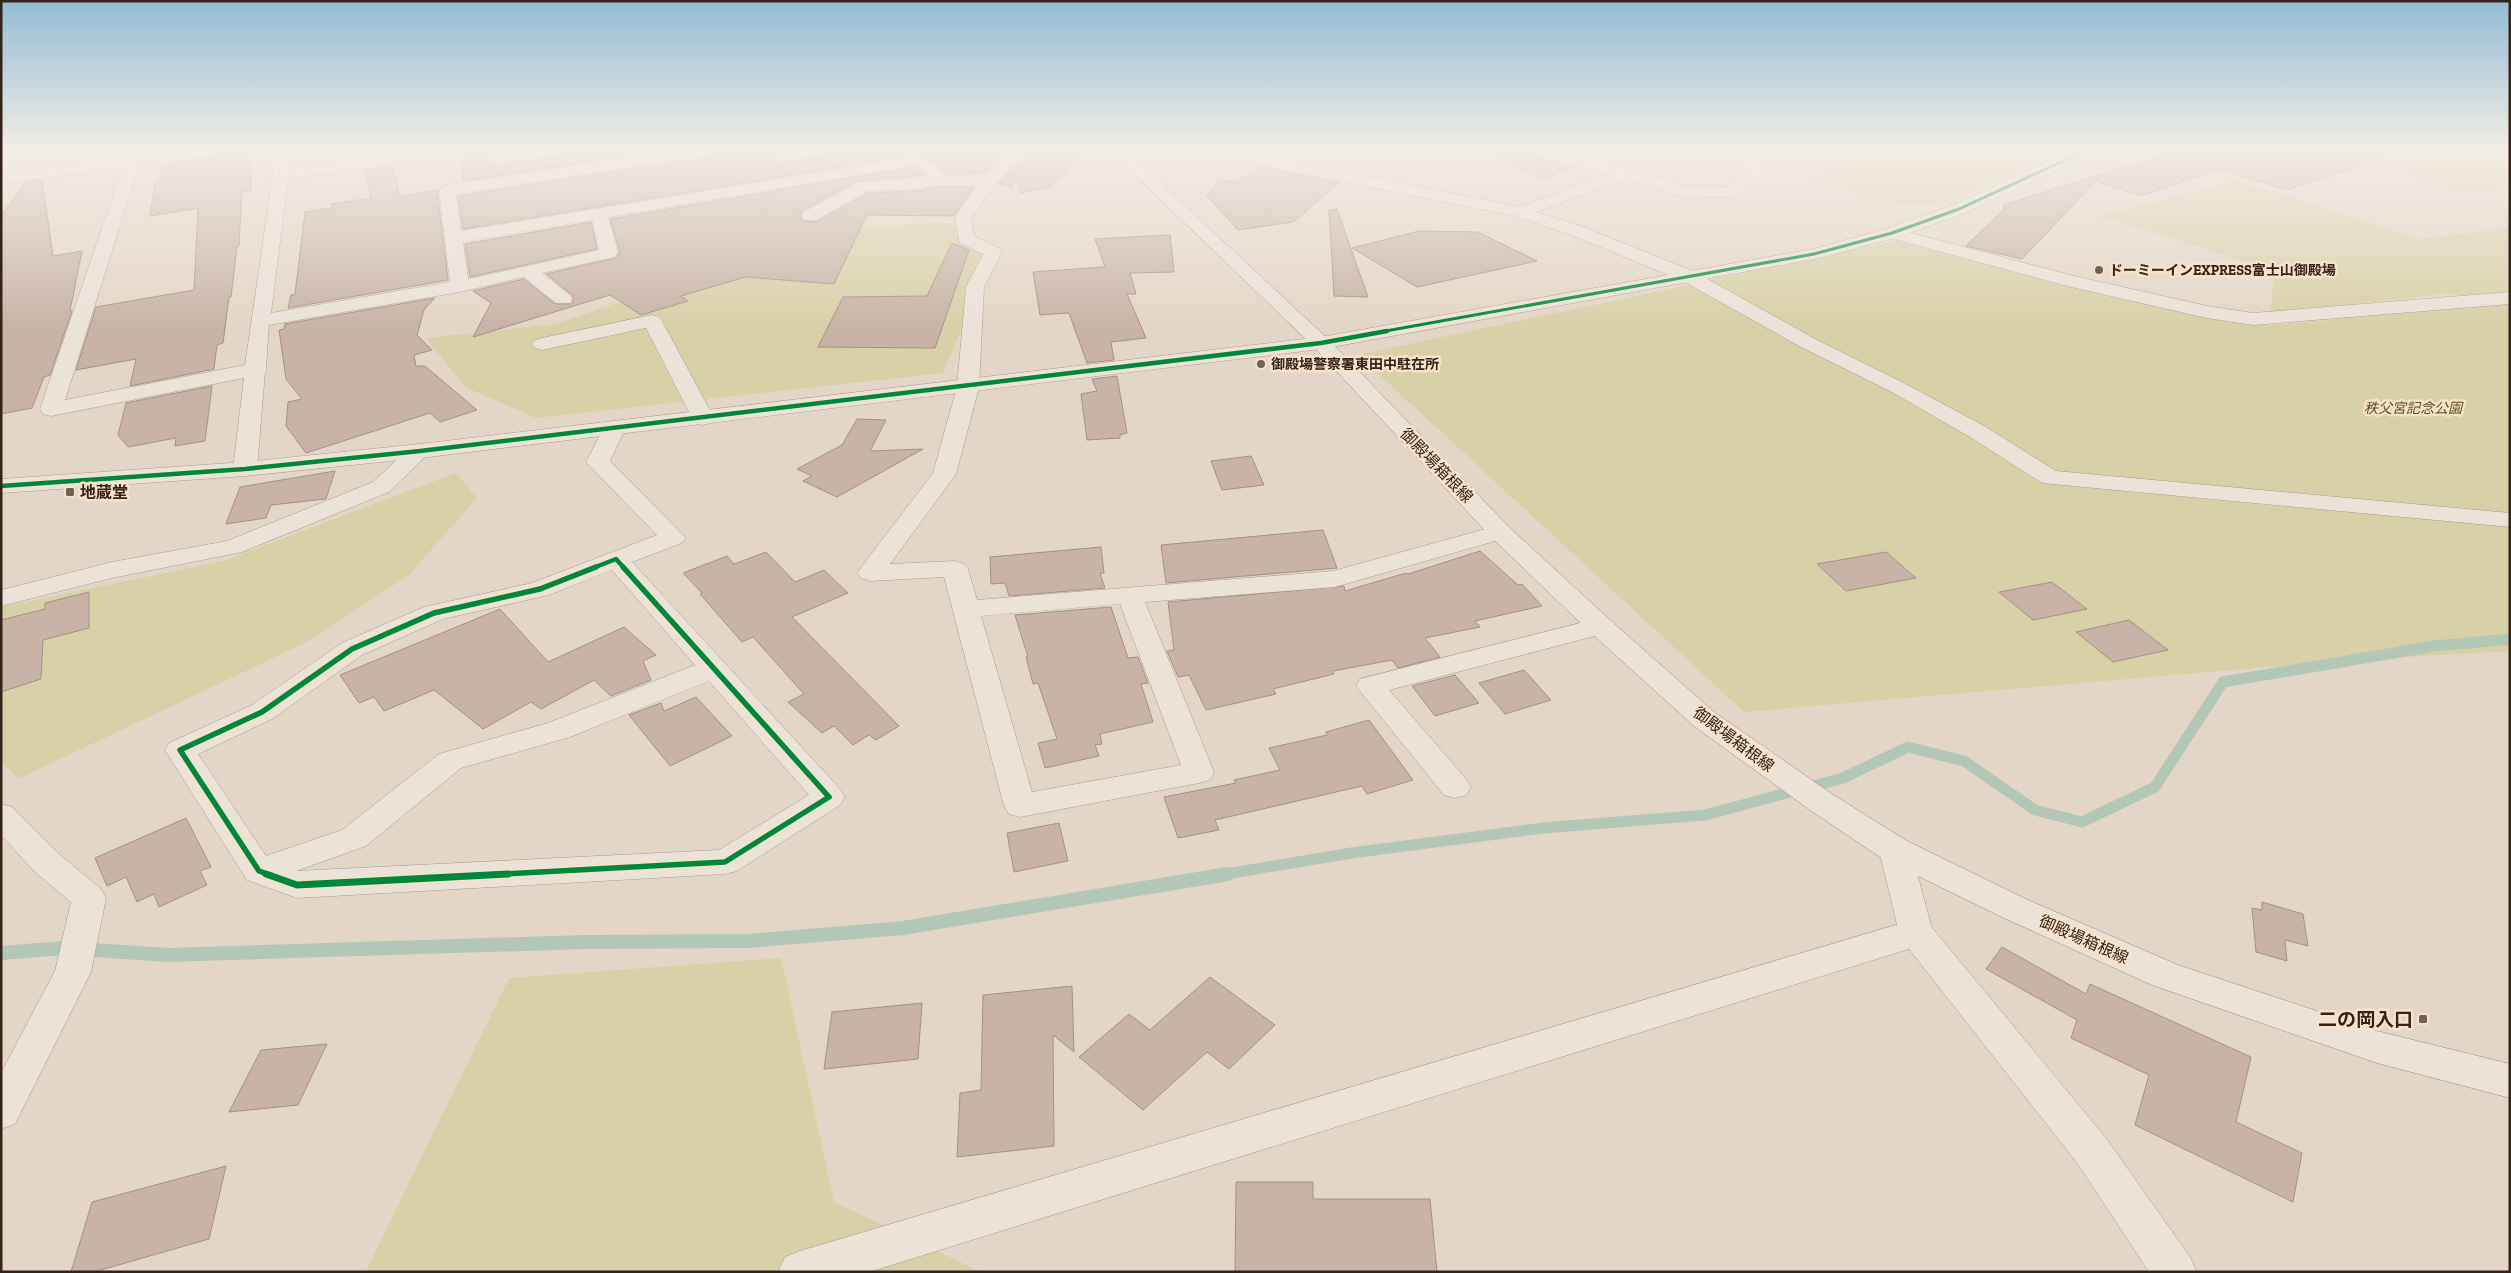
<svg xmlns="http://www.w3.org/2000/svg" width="2511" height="1273" font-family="'Zilla Slab','Noto Sans JP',serif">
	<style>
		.green { fill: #d8d0a7 }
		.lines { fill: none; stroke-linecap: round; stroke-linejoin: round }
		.stream-far1 { stroke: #b3c7b7; stroke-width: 11 }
		.stream { stroke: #b3c7b7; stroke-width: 14 }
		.building { fill: #c8b3a6; stroke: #a39186 }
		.minor-casing { stroke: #a89b90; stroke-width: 1 }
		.tertiary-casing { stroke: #a89b90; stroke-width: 1 }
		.secondary-casing { stroke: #978b80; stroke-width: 1 }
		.minor { fill: #ebe2d8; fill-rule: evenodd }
		.tertiary { fill: #ebe2d8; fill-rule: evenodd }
		.secondary { fill: #ebe2d8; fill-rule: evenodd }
		.cycleway-far3-casing { stroke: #f8e3c9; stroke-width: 5 }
		.cycleway-far2-casing { stroke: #f8e3c9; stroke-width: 7 }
		.cycleway-far1-casing { stroke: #f8e3c9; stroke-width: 9 }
		.cycleway-casing { stroke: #f8e3c9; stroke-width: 10 }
		.cycleway-far3 { stroke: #00873e; stroke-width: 3 }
		.cycleway-far2 { stroke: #00873e; stroke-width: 4.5 }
		.cycleway-far1 { stroke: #00873e; stroke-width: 5.5 }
		.cycleway { stroke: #00873e; stroke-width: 7 }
		.poi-dot { fill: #726156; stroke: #f8e3c9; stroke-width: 2 }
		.labels { text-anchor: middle; stroke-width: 5; stroke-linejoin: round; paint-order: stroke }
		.far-poi-label { font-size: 14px; font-weight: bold; fill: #352219; stroke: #f8e3c9; text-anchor: start }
		.far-park-label { font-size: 14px; font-style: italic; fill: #4e531e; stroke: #f8e3c9 }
		.street-label { font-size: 16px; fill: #352219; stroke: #f8e3c9 }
		.poi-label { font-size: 16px; font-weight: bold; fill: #352219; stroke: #f8e3c9; text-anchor: start }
		.near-poi-label { font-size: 19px; font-weight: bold; fill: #352219; stroke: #f8e3c9; text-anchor: end }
	</style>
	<rect width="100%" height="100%" fill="#e4d6c6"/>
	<path class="green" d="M1855,150H1992L2000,153L2025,172L1928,205L1877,201L1813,178Z
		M2438,150H2510V189L2454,191L2398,170Z
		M2237,181L2420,239L2510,227V299L2442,294L2270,314L2275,271L2100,216Z
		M954,223L993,252L943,373L536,418L465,387L426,338L555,324L692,278L822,227Z
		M1895,241L2074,288L2211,319L2248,325L2287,324L2510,303V651L2337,661L1744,712L1358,355Z
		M456,473L477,498L409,575L307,642L18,779L1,761V607L223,561Z
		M781,958L834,1202L981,1272L366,1271L509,978Z"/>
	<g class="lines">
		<path class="stream-far1" d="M1220,875L1351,853L1543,828L1705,815L1843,778L1908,747L1964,761L2035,810L2082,822L2155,787L2223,682L2435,646L2510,639"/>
		<path class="stream" d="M1,953L63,948L168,955L585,942L747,941L903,928L1228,874"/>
	</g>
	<path class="building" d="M220,150H252L251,190L242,191L239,246H237L231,297H229L223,343L217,345L214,369L130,386L136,359L76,370L96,307L194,290L198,208L150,216L155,183H159L162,164L211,157Z
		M361,150H388L389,153L362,156Z
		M603,150H664L463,181L462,156L491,152L492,165Z
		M719,150H773L774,163L862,150H1011L985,173L947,174L934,163L927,161L925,156L919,154L463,229L458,196L710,157Z
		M1032,150H1089L1051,187L1020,193L1017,175L1012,187L998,183Z
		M1477,150H1525L1529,155L1571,166L1545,179Z
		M1562,150H1601L1588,157Z
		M2178,150H2391L2392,155L2287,190L2219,169L2141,196L2096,181L2022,259L1966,246L2004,209V205Z
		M392,166L400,196L437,190L448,280L288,308L291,295L295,294L305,212L332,208L331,204L371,198L365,170Z
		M917,167L924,175L857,181L802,211L800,215L802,221L816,222L868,193L920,191L937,187H974L954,216L867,215L834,284L745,277L681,296L688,301L641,315L610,295L473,337L491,303L473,291L524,279L555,304H572L574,298L571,294L546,274L616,258L620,252L610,219Z
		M1262,167L1339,183L1293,222L1238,230L1207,196L1220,180L1235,182Z
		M42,180L53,256L82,251L70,311H72L50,375L44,377L32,408L1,414V216L25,183Z
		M1337,209L1368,297L1334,296L1329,210Z
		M591,222L597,249L470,277L465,244Z
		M1419,231L1478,232L1537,261L1417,287L1352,248Z
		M1170,235L1174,272L1130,273L1136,294H1127L1146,338L1111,342L1114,360L1087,363L1069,313L1040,315L1033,272L1105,267L1095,239Z
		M952,243L969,250L935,348L818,347L843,297L927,296Z
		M435,298L424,310L417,335L432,350L414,355L416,366H425L477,410L440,422L430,413L306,453L286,426L288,402L302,399L286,379L279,330L284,329L285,324Z
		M1117,376L1127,433L1120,435V438L1087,440L1081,394L1097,391L1092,379Z
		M212,386L205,441L175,446L176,438L128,447L118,435L126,403Z
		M857,419L886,420L870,451L923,449L837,497L803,481L812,476L797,469L842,445Z
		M1251,456L1264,485L1222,490L1211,461Z
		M335,471L326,499L271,505L266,518L226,524L240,487Z
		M1323,530L1337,568L1166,583L1161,545Z
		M1101,547L1104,573H1100L1105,588L1009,596L1005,583L991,584L990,557Z
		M1480,551L1518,585L1522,584L1542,606L1475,621L1480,627L1425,638L1440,657L1398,668L1392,660L1333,671L1334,674L1273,689L1276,694L1206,710L1189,675L1178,677L1167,651L1174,650L1168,602L1344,586L1345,591L1406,573L1408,574Z
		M766,552L795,582L824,570L848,593L792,617L899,726L876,740L869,735L853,745L834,726L822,733L788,702L804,694L753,637L742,642L700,594L702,593L683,573L727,556L734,564Z
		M1886,552L1916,578L1846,591L1817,564Z
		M2052,582L2087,609L2033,620L1999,592Z
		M89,592V628L43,640L41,679L1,692V620L45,609V603Z
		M1111,607L1128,658L1138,657L1148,683L1141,684L1153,722L1100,734L1102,744L1095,745L1099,756L1045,768L1038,743L1057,739L1038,683L1033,684L1026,657H1028L1015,615Z
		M500,609L548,662L624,627L656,655L643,661L651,680L611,696L594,680L541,709L531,702L483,729L434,690L384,711L374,697L359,703L340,675Z
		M2129,620L2168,650L2113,662L2076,632Z
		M1524,670L1551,700L1505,714L1479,683Z
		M1455,675L1479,703L1435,716L1412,686Z
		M696,697L732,736L670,766L629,715L661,703L664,711Z
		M1369,720L1413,780L1367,794L1362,786L1215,820L1219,830L1178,838L1164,797L1236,783L1234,780L1280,770L1269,748L1327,735L1326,732Z
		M186,818L211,867L200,871L207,885L159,907L154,894L137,902L126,877L107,886L95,858Z
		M1059,823L1068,861L1014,872L1007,833Z
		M2262,902L2303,914L2308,946L2285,940L2287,961L2256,952L2252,908L2262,910Z
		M2002,947L2086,994L2090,984L2251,1057L2236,1122L2302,1153L2293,1202L2135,1125L2149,1075L2071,1038L2077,1020L1986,969Z
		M1210,977L1275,1025L1229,1069L1207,1052L1143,1110L1079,1057L1129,1014L1150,1030Z
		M1072,986L1074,1052L1053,1035L1054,1146L957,1157L960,1093L981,1090L983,995Z
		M922,1003L918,1059L824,1069L832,1012Z
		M327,1044L298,1105L229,1112L261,1050Z
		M226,1166L209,1239L94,1272H71L92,1202Z
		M1236,1182H1313V1199H1430L1437,1272H1235Z"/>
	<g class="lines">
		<g class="minor-casing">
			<path id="minor" d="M128,150H144L142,155L176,150H218L211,155L139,165L65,400L245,365L273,175V150H289V169L420,150H460L453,155L288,179L271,313L450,282L439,190L447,185L678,150H717L710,155L456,194L461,231L919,156L924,158L926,163L933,164L946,176L986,175L1014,150H1030L996,183L971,218L974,236L999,248L1002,252L984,287L979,387L956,474L890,564L955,561L964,564L968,569L977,600L1333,571L1500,525L1509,527L1512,532L1509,537L1335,587L1145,602L1214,772L1210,780L1199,783L1020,817L1009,814L1004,806L944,577L870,581L861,578L857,573L933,473L957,387L966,287L983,254L960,243L955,218L978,185H937L920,189L867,191L816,220H804L802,216L804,212L858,183L928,177L919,167L920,165L608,217L618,253L615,257L542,273L570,295L572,299L570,303H556L524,277L460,292L269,325L266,367L267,369L265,372L257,469L253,474L245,476L237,474L233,469L244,378L51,416L43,414L40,409L123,167L1,184V174L126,157ZM592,220L599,250L468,279L463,242ZM1120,604L1181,765L1032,792L981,616Z
				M1204,150H1235L1519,207L1610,174L1529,153L1527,150H1553L1633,170L1687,188L1727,187L1746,173L1741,150H1757L1762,174L1737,195L1731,197L1686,198L1627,178L1536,212L1583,227L1695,272L1815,339L1904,383L1986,427L2056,471L2510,513V527L2042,483L1970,437L1890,391L1801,347L1681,280L1571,235L1516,216L1211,155Z
				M1445,150H1463L1442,165H1432L1429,162Z
				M1892,228L2074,276L2207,306L2253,313L2510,292V304L2253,325L2207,318L2071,287L1886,237L1883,233L1886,229Z
				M652,315L659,317L662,321L714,418L711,423L703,425L695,423L692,418L646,328L542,350L535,348L532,344L535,340L542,338Z
				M614,422L622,424L625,429L610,461L686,538L682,543L632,562L840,789L845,797L840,805L737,871L725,874L297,898L247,880L165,750L169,743L252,705L342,643L424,607L532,583L657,535L586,462L606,424ZM612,570L695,665L548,723L439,754L342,830L266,856L198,754L272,719L362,655L443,619L549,595ZM709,681L809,795L719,850L296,871L366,846L461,768L570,737Z
				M420,444L428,446L431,451L389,492L242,552L112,578L1,606V590L112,562L227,541L373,482L412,446Z
				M1600,618L1610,620L1614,626L1610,632L1389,690L1466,779L1471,787L1466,795L1455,798L1444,795L1356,686L1360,679Z
				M1,804L12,807L59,854L101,889L106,898L91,972L15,1124L1,1129V1073L55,971L71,902L35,872L1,835Z
				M1916,919L1928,923L2106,1138L2190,1257L2197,1272H2149L2078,1164L1909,949L869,1272H778L785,1257L800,1251Z"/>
		</g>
		<g class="tertiary-casing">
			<path id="tertiary" d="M2074,150H2094L2092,153L1965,213L1898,237L1820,258L1321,349L420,458L245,476L1,493V479L245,462L420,444L1321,337L1813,249L1886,229L1953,205Z
				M1895,838L1907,841L1911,850L1933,933L1928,943L1916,947L1904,943L1899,933L1879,850L1883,841Z"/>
		</g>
		<g class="secondary-casing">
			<path id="secondary" d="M1109,150H1125L1328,339L1509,527L1610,620L1714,712L1832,794L1907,841L2028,900L2178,965L2377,1031L2510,1064V1098L2377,1063L2152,985L2004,918L1883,859L1810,810L1694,726L1590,632L1491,537L1314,347Z"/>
		</g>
		<use href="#minor" class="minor"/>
		<use href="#tertiary" class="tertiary"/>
		<use href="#secondary" class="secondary"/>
		<g class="cycleway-far3-casing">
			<path id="cycleway-far3" d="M1380,332L1814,254L1892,233L1959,209L2087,150"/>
		</g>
		<g class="cycleway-far2-casing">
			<path id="cycleway-far2" d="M1,486L245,469L420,451L1321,343L1387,331
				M593,568L616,559L624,568"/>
		</g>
		<g class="cycleway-far1-casing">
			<path id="cycleway-far1" d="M270,875L259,871L180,750L262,712L352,649L434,613L540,589L596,567
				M485,875L725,862L829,797L623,567"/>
		</g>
		<g class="cycleway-casing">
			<path id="cycleway" d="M266,874L297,885L508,874"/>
		</g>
		<use href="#cycleway-far3" class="cycleway-far3"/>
		<use href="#cycleway-far2" class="cycleway-far2"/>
		<use href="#cycleway-far1" class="cycleway-far1"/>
		<use href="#cycleway" class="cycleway"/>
	</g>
	<linearGradient id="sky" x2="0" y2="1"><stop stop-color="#93bcd4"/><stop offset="0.46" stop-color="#f3ede5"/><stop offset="1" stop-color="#f3ede5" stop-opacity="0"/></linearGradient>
	<rect width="2511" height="328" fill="url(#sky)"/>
	<g class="poi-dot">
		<circle cx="2099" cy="270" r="5"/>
		<circle cx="1261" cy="364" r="5"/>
		<rect x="65" y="487" width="10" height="10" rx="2.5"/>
		<rect x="2418" y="1014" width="10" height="10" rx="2.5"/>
	</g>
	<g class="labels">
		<g class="far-poi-label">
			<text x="2109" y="275">ドーミーインEXPRESS富士山御殿場</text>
			<text x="1271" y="369">御殿場警察署東田中駐在所</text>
		</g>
		<g class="far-park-label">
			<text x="2413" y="413">秩父宮記念公園</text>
		</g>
		<g class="street-label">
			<text transform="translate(1437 465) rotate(46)" y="6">御殿場箱根線</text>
			<text transform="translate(1734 739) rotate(37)" y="6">御殿場箱根線</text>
			<text transform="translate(2084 939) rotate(24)" y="6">御殿場箱根線</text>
		</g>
		<g class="poi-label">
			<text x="80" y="498">地蔵堂</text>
		</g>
		<g class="near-poi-label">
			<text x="2413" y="1026">二の岡入口</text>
		</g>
	</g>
	<rect width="2511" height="1273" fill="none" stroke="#352219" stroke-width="5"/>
</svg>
